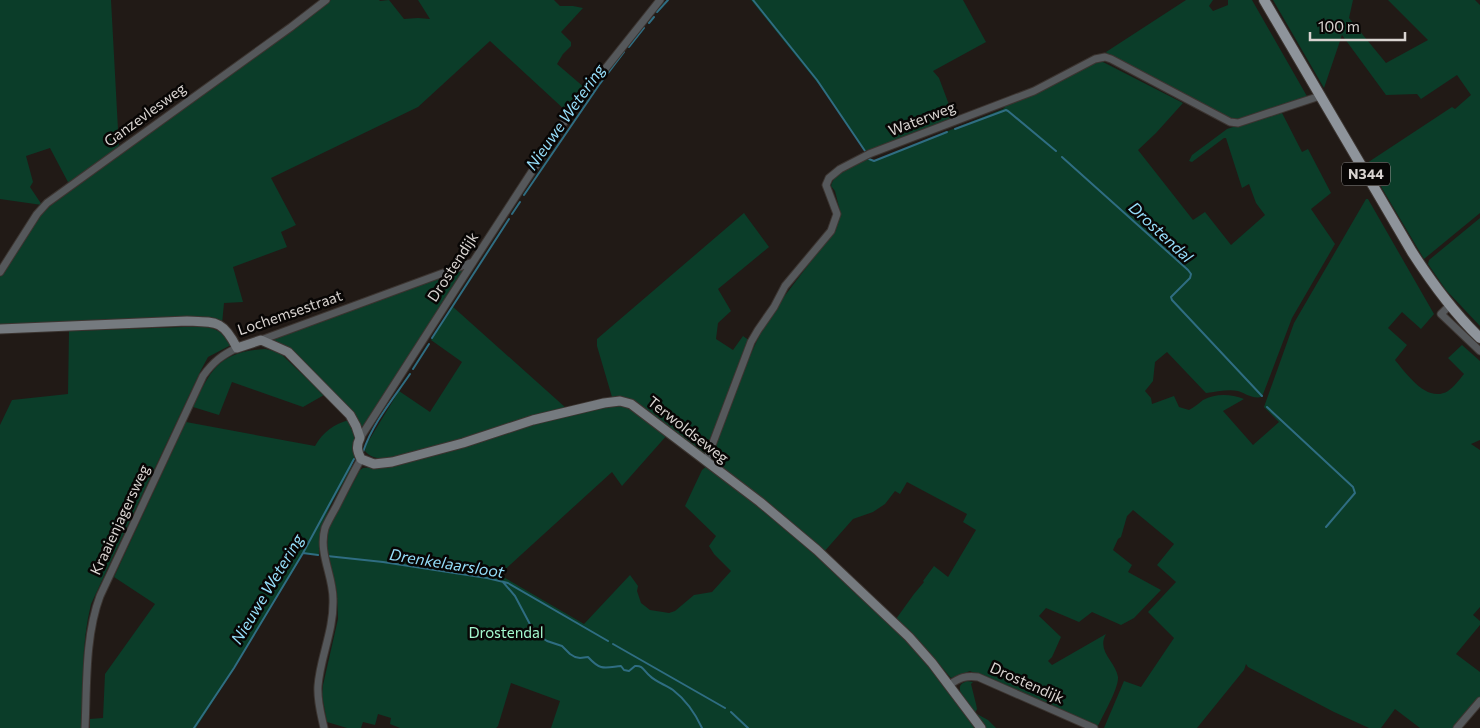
<svg xmlns="http://www.w3.org/2000/svg" width="1480" height="728" font-family="Commissioner,sans-serif">
	<style>
		.green { fill: #0b3d29 }
		.lines { fill: none; stroke-linecap: round; stroke-linejoin: round }
		.stream { stroke: #2f6d82; stroke-width: 2 }
		.street-casing { stroke: #3b3430; stroke-width: 9 }
		.secondary-casing { stroke: #3b3430; stroke-width: 11 }
		.primary-casing { stroke: #3b3430; stroke-width: 12 }
		.street { stroke: #55585b; stroke-width: 7 }
		.secondary { stroke: #757a7f; stroke-width: 9 }
		.primary { stroke: #8e949b; stroke-width: 10 }
		.labels { text-anchor: middle; stroke-width: 5; stroke-linejoin: round; paint-order: stroke }
		.shield { fill: #080605; stroke: #9a9694; stroke-width: 1 }
		.shield-label { font-size: 14px; font-weight: bold; fill: #d9d4d1 }
		.street-label { font-size: 15px; fill: #d9d4d1; stroke: #080605 }
		.park-label { font-size: 15px; fill: #a4f9cf; stroke: #080605 }
		.water-label { font-size: 16px; font-style: italic; fill: #95ddf9; stroke: #080605 }
	</style>
	<rect width="100%" height="100%" fill="#211a16"/>
	<path class="green" d="M0,0H111L119,148L106,156L69,184L50,148L26,156L33,182L30,187L42,205L0,199Z
		M331,0H379L380,1L389,0L404,19L418,18L430,19L418,0H554L560,6H573L583,8L561,32L571,42V46L563,54L557,64L585,88L566,111L490,41L418,107L271,178L296,225L281,232L287,247L233,267L243,302L224,303L222,324L0,326V277L31,227L46,209L303,22Z
		M751,0H963L986,42L933,71L939,78L954,118L867,153L824,91Z
		M1186,0H1213L1209,6L1213,11L1228,5V0H1252L1308,98L1238,120H1233L1111,59L1106,52Z
		M1273,0H1353L1349,18L1386,63L1428,40L1388,0H1475L1480,5V213L1424,259L1367,163L1452,107L1455,109L1471,95L1457,75L1421,99L1417,94L1386,95L1342,35L1324,88Z
		M1101,61L1183,103L1156,133L1138,150L1193,220L1205,212L1231,245L1265,215L1256,203L1249,184L1242,188L1226,138H1224L1192,162L1189,161L1192,155L1227,129L1281,111L1302,152L1308,149L1331,193L1311,209L1335,244L1292,318L1262,397C1252,399 1247,394 1238,391C1228,389 1216,392 1206,393L1167,352L1155,362L1153,381L1145,391L1151,398L1152,404L1174,396L1179,407L1189,410C1195,407 1199,403 1203,400C1216,393 1231,394 1244,399L1223,411L1253,445L1279,422L1264,407L1294,323L1366,199H1368L1434,314L1421,329L1402,312L1388,328L1407,345L1395,360C1406,373 1427,404 1448,391C1454,387 1459,380 1464,374L1448,358L1462,345L1480,361V440L1471,444L1480,450V607L1473,615L1480,621V625L1456,654L1480,672V697L1454,728H1420L1395,709L1381,728H1369L1334,712L1248,667L1246,664L1244,670L1197,728H1104L1124,681L1141,687L1174,638L1148,612L1176,582L1157,565L1174,544L1133,510L1127,516L1121,537L1118,539L1113,550L1132,565L1128,572L1161,590L1134,618L1121,625L1092,612L1079,622L1046,608L1039,616L1061,637L1052,657L1048,661L1052,665L1106,634C1096,651 1116,662 1118,677C1119,688 1102,717 1097,728L970,671L951,678L921,643L896,619L914,594L924,582L923,581L934,566L948,577L976,530L963,522L967,514L907,482L900,494L895,491L885,504L873,512L853,519L823,553L710,460L749,358L760,334L780,302L828,239L838,223L840,211L835,191L831,186C835,170 855,165 868,159L873,161L1003,109L1007,105L1044,89L1097,62Z
		M744,213L769,247L718,289L731,311L718,323L716,339L733,350L743,336L750,341L705,456L617,397H612L597,346V339Z
		M1480,218V326L1446,290L1428,264L1429,260Z
		M468,266L363,426L360,427L273,342V339Z
		M452,306L566,408L397,457C385,458 373,461 365,451L366,445L399,391L430,412L462,362L431,340Z
		M184,327C206,327 218,324 231,345L208,357L201,370L91,604C81,644 83,687 82,728H0V425L12,400L68,394L69,331Z
		M265,349L279,352L324,395L303,407L232,382L219,415L193,407C211,369 219,352 265,349Z
		M613,403L628,406L668,434L622,486L612,472L500,574V575L584,624L630,575L638,586L637,591L641,603L650,610L669,613L675,611L694,595L712,592L731,571L714,554L709,546L716,536L685,506L702,470L708,465L780,522L888,621L929,667L977,728H551L560,701L511,683L498,726L496,728H400L390,724L391,718L378,714L375,725L363,722L361,728H347L327,722L322,695L323,685L338,619L337,592L327,548L328,530L360,470L363,468L374,467Z
		M349,420C356,436 357,452 351,469C335,499 318,519 319,555L304,553L235,667L196,728H90V719L103,718L105,674L155,604L114,577L186,422L315,446C323,432 334,424 349,420Z
		M967,681L973,682L971,684L976,704L977,709L975,713L988,720L996,728H985C980,721 960,697 960,690C959,684 963,683 967,681Z"/>
	<g class="lines">
		<path class="stream" d="M753,0L817,80L865,151
			M657,12L668,0
			M649,23L654,17
			M629,47L644,28
			M955,129L1006,110L1008,111L1056,151
			M1062,157L1188,270L1191,274L1190,278L1171,297L1172,300L1262,396
			M869,159L874,161L947,132
			M524,195L599,85L624,52
			M512,214L520,202
			M432,338L509,219
			M413,369L429,344
			M1267,407L1353,487L1355,493L1326,527
			M363,452C372,424 393,399 410,374
			M303,553L318,555
			M327,556L383,562L487,578L508,583L608,641
			M503,582L515,596L532,628L538,635L547,641L562,646L570,654L575,657L580,658L588,657C601,671 604,668 621,666L624,670L629,671L635,666C643,665 644,671 650,676C656,682 666,685 673,690C686,700 695,713 702,728
			M613,644L725,708
			M731,712L748,728
			M194,728L234,668L303,553L354,459"/>
		<g class="street-casing">
			<path id="street" d="M0,272L37,214L47,203L291,27L326,0
				M1449,306L1441,314L1480,351
				M261,340L473,262
				M360,438L473,262L570,113L660,0
				M706,461L751,342L758,330L774,307L785,286L831,231L837,214L826,185L829,178L840,169L869,154L1034,91L1095,59L1105,57L1111,59L1230,122L1238,123L1320,96
				M949,685C959,678 966,675 978,677L1094,728
				M85,728C87,685 85,636 100,596L203,376C213,362 222,355 237,348
				M324,728C321,714 317,701 318,686C320,657 334,631 333,599C333,575 318,553 325,528C328,521 332,514 336,507C344,491 352,475 361,459
				M1457,728L1480,701"/>
		</g>
		<g class="secondary-casing">
			<path id="secondary" d="M0,329L187,321C216,322 223,320 237,348L261,340L288,352L350,415L356,426L360,438C356,446 357,451 361,459L374,464L392,462L463,443L533,420L604,403L620,401L631,404L760,502L817,550L909,637L932,663L981,728"/>
		</g>
		<g class="primary-casing">
			<path id="primary" d="M1264,0L1412,252C1432,283 1453,312 1480,338"/>
		</g>
		<use href="#street" class="street"/>
		<use href="#secondary" class="secondary"/>
		<use href="#primary" class="primary"/>
	</g>
	<g class="labels">
		<rect class="shield" x="1342" y="162.5" width="48" height="23" rx="4"/>
		<g class="shield-label">
			<text x="1366" y="179">N344</text>
		</g>
		<g class="street-label">
			<text transform="translate(145 115) rotate(-36)" y="5">Ganzevlesweg</text>
			<text transform="translate(922 119) rotate(-21)" y="5">Waterweg</text>
			<text transform="translate(453 267) rotate(-57)" y="5">Drostendijk</text>
			<text transform="translate(290 313) rotate(-19)" y="5">Lochemsestraat</text>
			<text transform="translate(688 430) rotate(38)" y="5">Terwoldseweg</text>
			<text transform="translate(120 520) rotate(-65)" y="5">Kraaienjagersweg</text>
			<text transform="translate(1027 683) rotate(24)" y="5">Drostendijk</text>
		</g>
		<g class="park-label">
			<text x="506" y="638">Drostendal</text>
		</g>
		<g class="water-label">
			<text transform="translate(565 117) rotate(-55)" y="6">Nieuwe Wetering</text>
			<text transform="translate(1161 232) rotate(43)" y="6">Drostendal</text>
			<text transform="translate(447 563) rotate(9)" y="6">Drenkelaarsloot</text>
			<text transform="translate(267 589) rotate(-59)" y="6">Nieuwe Wetering</text>
		</g>
	</g>
	<path d="M1310 32v8h95v-8" fill="none" stroke="#d9d4d1" stroke-width="2.5"/>
	<text x="1318" y="32" font-size="15" fill="#d9d4d1" stroke="#080605" stroke-width="4" paint-order="stroke">100 m</text>
</svg>
